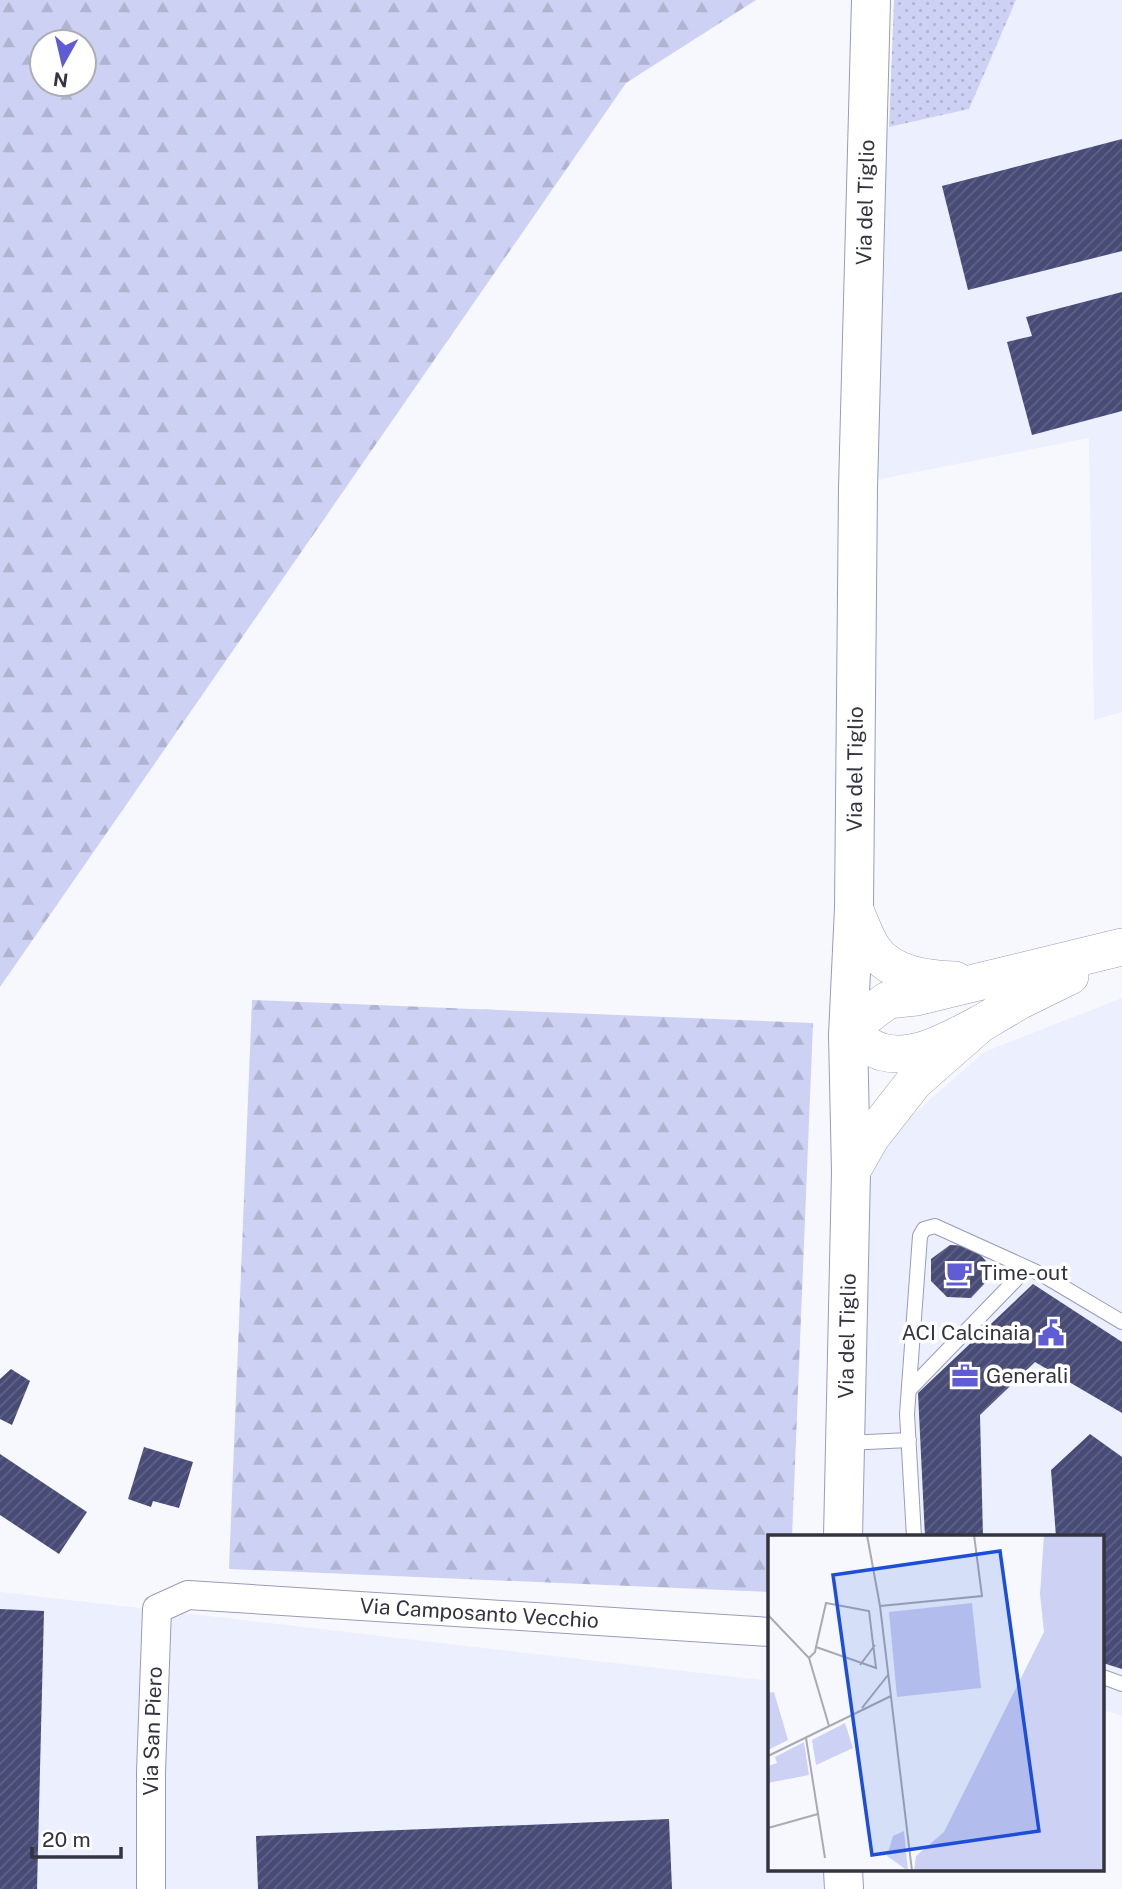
<svg xmlns="http://www.w3.org/2000/svg" width="1122" height="1889" font-family="'Public Sans',sans-serif">
	<style>
		.built { fill: #eceffe }
		.grass { fill: url(#grass-dots) }
		.forest { fill: url(#forest-firs); fill-rule: evenodd }
		.building { fill: url(#building-hatch) }
		.lines { fill: none; stroke-linecap: round; stroke-linejoin: round }
		.service-casing { stroke: #989cb9; stroke-width: 16 }
		.minor-casing { stroke: #989cb9; stroke-width: 30 }
		.tertiary-casing { stroke: #989cb9; stroke-width: 38 }
		.primary-casing { stroke: #989cb9; stroke-width: 40 }
		.service { stroke: #fff; stroke-width: 14 }
		.minor { stroke: #fff; stroke-width: 28 }
		.tertiary { stroke: #fff; stroke-width: 37 }
		.primary { stroke: #fff; stroke-width: 38 }
		.labels { text-anchor: middle; stroke-width: 7; stroke-linejoin: round; paint-order: stroke }
		.street-label { font-size: 21px; fill: #333440; stroke: #fff }
		.poi-label { font-size: 21px; fill: #333440; stroke: #fff; text-anchor: start }
		.inset-road { fill: none; stroke: #a9aab2; stroke-width: 2 }
		.view { fill: #1d4ed8; fill-opacity: 0.15; stroke: #1d4ed8; stroke-width: 3.5 }
		.inset-edge { fill: none; stroke: #333440; stroke-width: 3.5 }
	</style>
	<defs>
		<pattern id="grass-dots" width="8" height="8" patternUnits="userSpaceOnUse" patternTransform="scale(1.75)"><rect width="8" height="8" fill="#cdd1f3"/><path d="M2 2h.1M6 6h.1" fill="none" stroke="#b0b4d1" stroke-width="1.8" stroke-linecap="round"/></pattern>
		<pattern id="forest-firs" width="22" height="20" patternUnits="userSpaceOnUse" patternTransform="scale(1.75)"><rect width="22" height="20" fill="#cdd1f3"/><path d="M5 1l3.5 6h-7zM16 11l3.5 6h-7z" fill="#b0b4d1"/></pattern>
		<pattern id="building-hatch" width="6" height="6" patternUnits="userSpaceOnUse" patternTransform="scale(1.75)"><rect width="6" height="6" fill="#484b76"/><path d="M-1 1l2-2M0 6l6-6M5 7l2-2" fill="none" stroke="#606386"/></pattern>
	</defs>
	<rect width="100%" height="100%" fill="#f7f8fe"/>
	<path class="built" d="M1016,0H1122V712L1094,720L1089,438L876,480L886,128L969,109Z
		M1122,998V1716L1103,1710V1537H843L871,1152L984,1052Z
		M0,1592L770,1681V1870H827L828,1889H0Z"/>
	<path class="grass" d="M894,0H1016L969,109L889,127Z"/>
	<path class="forest" d="M0,0H756L626,83L0,987ZM42,42H84V84H42Z
		M252,1000L813,1023L792,1537H770V1592L229,1569Z"/>
	<path class="building" d="M1122,139V251L968,290L942,186Z
		M1122,292V411L1032,435L1007,342L1032,336L1026,317Z
		M950,1245L972,1246L986,1261L985,1283L971,1298L947,1297L931,1281V1259Z
		M1033,1284L1122,1342V1413L1035,1362L980,1415L983,1537H925L918,1393Z
		M11,1369L30,1381L12,1425L0,1419V1379Z
		M1090,1434L1122,1457V1669L1103,1663V1537H1056L1051,1470Z
		M144,1447L193,1462L179,1508L153,1501L151,1507L128,1499Z
		M0,1454L87,1512L59,1554L0,1515Z
		M0,1609L44,1611L37,1889H0Z
		M669,1819L672,1889H258L256,1836Z"/>
	<g class="lines">
		<g class="service-casing">
			<path id="service" d="M909,1390L1027,1268
				M847,1443L909,1440
				M914,1537L907,1414L920,1236L924,1229L935,1226L1043,1275L1122,1322
				M1103,1677L1122,1684"/>
		</g>
		<g class="minor-casing">
			<g id="minor">
				<path id="s1" d="M151,1889V1772L157,1609L188,1595L770,1632"/>
			</g>
		</g>
		<g class="tertiary-casing">
			<path id="tertiary" d="M854,908C860,921 865,937 873,949C891,975 927,979 955,980
				M980,1024C952,1038 916,1061 882,1052C870,1048 859,1041 848,1035L869,1014L888,1000L916,997L1122,947
				M851,1172L871,1137L914,1082L980,1024L1019,1001L1070,976"/>
		</g>
		<g class="primary-casing">
			<g id="primary">
				<path id="s2" d="M843,1537L851,1172L848,1035L854,908L858,488L871,0"/>
				<path d="M843,1870L844,1889"/>
			</g>
		</g>
		<use href="#service" class="service"/>
		<use href="#minor" class="minor"/>
		<use href="#tertiary" class="tertiary"/>
		<use href="#primary" class="primary"/>
	</g>
	<defs>
		<g id="cafe-bare" transform="scale(2.1)"><path d="M-5.5-4.5H6V0H3Q3 3.5 0 3.5H-2.5Q-5.5 3.5-5.5 0ZM3-3.2v2h1.7v-2ZM-6 4.5H4V6H-6Z" fill="#5f5cd4" stroke="#fff" stroke-width="2.5" paint-order="stroke"/></g>
		<g id="civic-bare" transform="scale(2.1)"><path d="M-.6-6.5H3V-4.5H.6V-3L4-1V1h2V6H-6V1h2V-1L-.6-3ZM-1.2 2.5V6h2.4V2.5Z" fill="#5f5cd4" stroke="#fff" stroke-width="2.5" paint-order="stroke"/></g>
		<g id="office-bare" transform="scale(2.1)"><path d="M-6-3h4V-5.5h4V-3h4V5H-6ZM-1-4.5V-3h2v-1.5ZM-6 0V1H6V0Z" fill="#5f5cd4" stroke="#fff" stroke-width="2.5" paint-order="stroke"/></g>
	</defs>
	<g fill-rule="evenodd">
		<use href="#cafe-bare" x="959" y="1273"/>
		<use href="#civic-bare" x="1051" y="1333"/>
		<use href="#office-bare" x="965" y="1376"/>
	</g>
	<g class="labels">
		<g class="street-label">
			<text dy="7" stroke="none"><textPath href="#s2" startOffset="1335">Via del Tiglio</textPath></text>
			<text dy="7" stroke="none"><textPath href="#s2" startOffset="768">Via del Tiglio</textPath></text>
			<text dy="7" stroke="none"><textPath href="#s2" startOffset="201">Via del Tiglio</textPath></text>
			<text dy="7" stroke="none"><textPath href="#s1" startOffset="606">Via Camposanto Vecchio</textPath></text>
			<text dy="7" stroke="none"><textPath href="#s1" startOffset="158">Via San Piero</textPath></text>
		</g>
		<g class="poi-label">
			<text x="980" y="1280">Time-out</text>
			<text x="1030" y="1340" text-anchor="end">ACI Calcinaia</text>
			<text x="986" y="1383">Generali</text>
		</g>
	</g>
	<g transform="translate(768 1535)">
		<rect width="336" height="336" fill="#f7f8fe"/>
		<path d="M36,207L41,240L0,248V231L9,228L7,222ZM136,296L140,336L119,321L125,301Z" fill="#cdd1f3"/>
		<path d="M276,0H336V336H146L148,321L176,297L276,97L272,59ZM204,68L213,153L129,162L121,77Z" fill="#cdd1f3"/>
		<path d="M6,157L20,205L0,215V158Z" fill="#cdd1f3"/>
		<path d="M77,188L85,213L48,230L44,205Z" fill="#cdd1f3"/>
		<path class="inset-road" d="M99,0L112,71L144,336M112,71L214,61L206,0M0,80L41,123L61,191M41,123L47,117L48,112L58,68L101,76L108,133L48,112M92,130L107,110M94,173L120,140M38,203L57,323M0,221L123,161M0,293L50,279"/>
		<path class="view" d="M232,16L271,296L104,320L65,40Z"/>
		<rect width="336" height="336" class="inset-edge"/>
	</g>
	<g transform="translate(63 63) rotate(188)"><circle r="33" fill="#ffffff" stroke="#adaeb3" stroke-width="2"/>
	<path d="M0-5L12 26L0 18L-12 26Z" fill="#5f5cd4"/>
	<text y="-10" font-size="19" font-weight="bold" text-anchor="middle" fill="#333440">N</text>
	</g>
	<path d="M32 1847v10h89v-10" fill="none" stroke="#333440" stroke-width="3.5"/>
	<text x="42" y="1847" font-size="21" fill="#333440" stroke="#ffffff" stroke-width="5" paint-order="stroke">20 m</text>
</svg>
